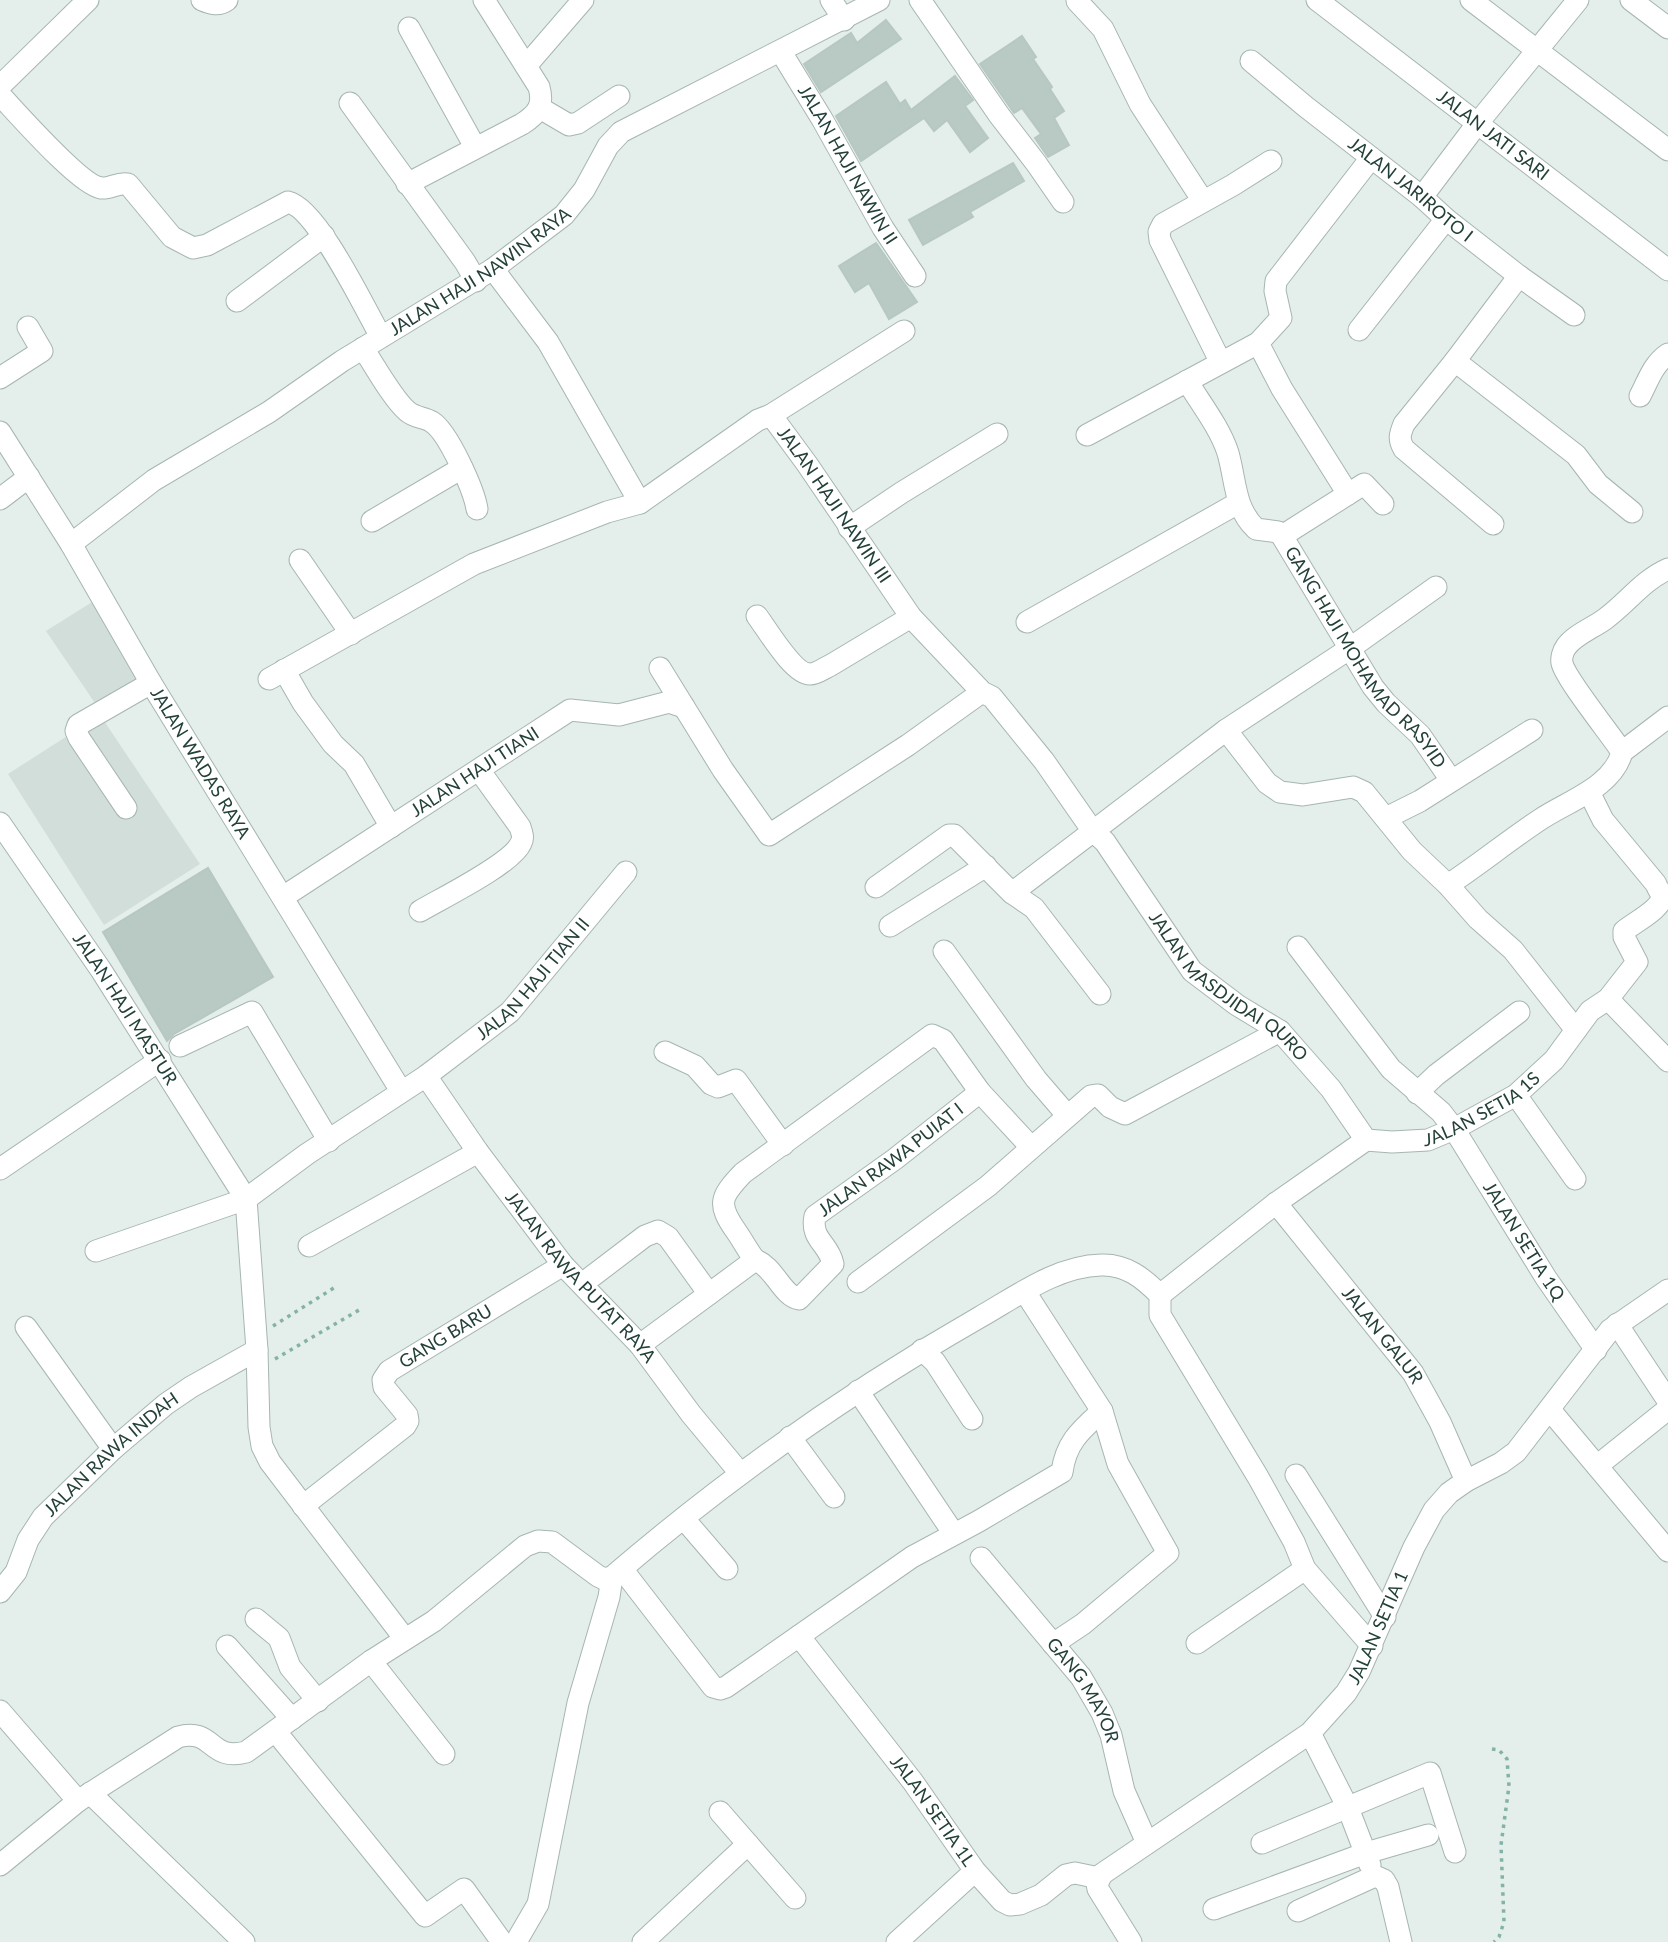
<svg xmlns="http://www.w3.org/2000/svg" width="1668" height="1942" font-family="Lato,sans-serif">
	<style>
		.built { fill: #d2ded9 }
		.building { fill: #b9c9c3; stroke: #b6c8c1; stroke-width: 2 }
		.lines { fill: none; stroke-linecap: round; stroke-linejoin: round }
		.minor-casing { stroke: #a6b6b2; stroke-width: 23 }
		.path { stroke: #84b2a6; stroke-width: 3.5; stroke-dasharray: 3.5 5; stroke-linecap: butt }
		.minor { stroke: #fff; stroke-width: 21 }
		.labels { text-anchor: middle; stroke-width: 7; stroke-linejoin: round; paint-order: stroke }
		.street-label { font-size: 18px; fill: #23403a; stroke: #f5faf8 }
	</style>
	<rect width="100%" height="100%" fill="#e4eeea"/>
	<path class="built" d="M97,599L145,678L97,706L46,631Z
		M100,715L200,864L104,925L8,774Z"/>
	<path class="building" d="M886,20L901,39L821,92L804,64L851,33L857,43Z
		M1022,36L1036,57L1033,59L1052,87L1050,89L1064,111L1054,118L1069,145L1048,157L1035,138L1041,134L1022,108L1014,113L980,64Z
		M955,76L973,100L965,106L988,138L970,152L947,120L934,131L924,118L861,161L836,116L886,82L900,104L905,100L911,110Z
		M1013,163L1024,181L970,212L973,217L923,245L909,220Z
		M876,243L917,302L889,319L869,283L855,292L839,266Z
		M208,868L273,977L174,1034L167,1041L103,932Z"/>
	<g class="lines">
		<g class="minor-casing">
			<g id="minor">
				<path d="M202,0C211,4 219,6 227,0"/>
				<path d="M831,0L844,20"/>
				<path d="M920,0L999,115L1036,163L1063,202"/>
				<path id="s1" d="M1317,0L1668,270"/>
				<path d="M1471,0L1668,150"/>
				<path d="M1631,0L1668,28"/>
				<path d="M1077,1L1103,29L1140,104L1203,201"/>
				<path d="M409,28L475,147"/>
				<path id="s2" d="M781,52L822,119L883,228L915,276"/>
				<path id="s3" d="M1251,61L1306,107L1422,197L1446,219L1519,276L1574,315"/>
				<path d="M526,66L583,0"/>
				<path d="M0,86L88,0"/>
				<path d="M0,95C17,113 80,185 101,188C110,189 118,182 128,184L172,237L193,248L207,245L288,202C317,208 365,309 381,337"/>
				<path d="M350,103L465,262L476,281"/>
				<path d="M540,108L569,125L578,123L619,96"/>
				<path d="M407,184L522,124C538,114 544,105 539,87L484,0"/>
				<path d="M1422,197L1477,124L1578,0"/>
				<path d="M493,269L548,342L640,503"/>
				<path d="M237,301L324,236"/>
				<path d="M1359,330L1446,219"/>
				<path d="M1258,343L1282,389L1348,494"/>
				<path d="M363,348C374,365 393,399 407,411C415,418 424,417 432,422C448,432 474,490 477,509"/>
				<path d="M1220,361L1160,240L1159,232L1163,224L1233,185L1271,161"/>
				<path d="M1455,361L1576,455L1598,484L1632,512"/>
				<path d="M0,378L42,351L28,327"/>
				<path id="s4" d="M1187,381C1201,404 1220,428 1228,453C1236,481 1234,508 1256,529L1278,532L1282,536L1373,687L1386,703L1420,735L1451,780"/>
				<path d="M1640,396C1648,381 1653,364 1668,354"/>
				<path id="s5" d="M771,415L807,464L911,617L982,692L992,697L1044,761L1092,830L1105,842L1192,971L1237,1005L1280,1031L1331,1089L1366,1140"/>
				<path id="s6" d="M0,432L71,544L151,683L401,1091"/>
				<path d="M1087,435L1258,343L1281,318L1275,291L1276,281L1371,158"/>
				<path d="M0,499L29,477"/>
				<path d="M372,521L462,468"/>
				<path d="M1493,524L1404,449C1398,439 1400,434 1404,424L1455,361L1519,276"/>
				<path d="M849,528L901,493L997,434"/>
				<path d="M1282,536L1364,484L1383,504"/>
				<path id="s7" d="M71,544L154,480L269,412L342,361L493,269L564,215L584,190L608,146L621,132L879,0"/>
				<path d="M300,560L351,634"/>
				<path d="M757,616C767,629 793,674 810,674C817,674 824,668 831,665L911,617"/>
				<path d="M1027,622L1238,503"/>
				<path d="M660,668L723,770L769,835L908,745L982,692"/>
				<path d="M284,670L303,703L333,744L354,764L391,827"/>
				<path d="M269,679L474,564L607,512L640,503L758,420L771,415L904,331"/>
				<path d="M1226,730L1267,783L1280,792L1303,795L1353,787L1364,792L1412,851L1448,885L1478,919L1513,950L1576,1030"/>
				<path d="M1622,752L1668,717"/>
				<path d="M126,808L79,738L76,731L78,725L151,683"/>
				<path d="M1386,818L1420,801L1532,730"/>
				<path id="s8" d="M0,823L101,970L246,1199L257,1350L259,1427L262,1446L270,1462L405,1639"/>
				<path d="M1448,885C1480,864 1509,840 1541,819C1568,801 1613,787 1622,752C1611,735 1565,678 1562,663C1561,658 1563,651 1566,647C1574,635 1593,628 1605,619C1627,603 1643,580 1668,569"/>
				<path d="M876,887L949,835H954L1012,893L1034,908L1100,994"/>
				<path d="M1012,893L1226,730L1349,649L1436,587"/>
				<path id="s9" d="M283,897L570,710L619,715L669,702L684,707"/>
				<path d="M420,911C442,898 512,864 521,843C524,838 522,833 520,827L479,770"/>
				<path d="M890,926L986,866"/>
				<path id="s10" d="M1298,947L1391,1069L1441,1112L1454,1129L1546,1278L1596,1350"/>
				<path d="M944,951L1036,1079L1067,1115"/>
				<path d="M1608,999L1668,1061"/>
				<path d="M180,1046L252,1012L329,1141"/>
				<path d="M665,1052L695,1066L711,1084L718,1087L736,1080L783,1145"/>
				<path id="s11" d="M426,1076L478,1152L563,1265L640,1345L691,1414L740,1473"/>
				<path d="M1417,1093L1436,1075L1519,1012"/>
				<path d="M1516,1095L1575,1179"/>
				<path id="s12" d="M1366,1140L1392,1142L1428,1140L1454,1129L1516,1095L1554,1060L1590,1011L1608,999L1637,962L1624,937V931C1633,923 1664,908 1662,895C1661,894 1656,885 1656,884L1603,820L1589,792"/>
				<path d="M0,1169L160,1060"/>
				<path id="s13" d="M1276,1203L1413,1373L1440,1422L1466,1481"/>
				<path d="M309,1246L478,1152"/>
				<path id="s14" d="M96,1251L246,1199L307,1154L426,1076L510,1012L626,872"/>
				<path id="s15" d="M755,1260C774,1266 782,1296 799,1299L833,1264C829,1243 810,1240 815,1216L895,1159L980,1092L1031,1147"/>
				<path d="M858,1282L988,1186L1091,1096L1098,1095L1110,1107L1125,1114L1280,1031"/>
				<path d="M582,1284L645,1236L658,1231L668,1237L709,1294"/>
				<path d="M1025,1292L1102,1411L1118,1464L1168,1553L1083,1624L1053,1644"/>
				<path d="M1160,1295L1276,1203L1366,1140"/>
				<path d="M1617,1324L1668,1401"/>
				<path d="M26,1327L113,1449"/>
				<path d="M640,1345L755,1260C748,1251 743,1241 736,1231C717,1204 720,1197 743,1173L932,1035L943,1040L980,1092"/>
				<path d="M922,1350L935,1362L972,1419"/>
				<path d="M858,1391L954,1534"/>
				<path d="M1550,1410L1668,1551"/>
				<path d="M790,1437L834,1497"/>
				<path d="M1597,1466L1668,1409"/>
				<path d="M1296,1475L1385,1617"/>
				<path id="s16" d="M303,1506L405,1426L408,1421L407,1415L384,1387L383,1380L389,1371L563,1265"/>
				<path d="M684,1519L727,1569"/>
				<path id="s17" d="M981,1558L1081,1677L1102,1713L1111,1735L1124,1791L1147,1843"/>
				<path d="M622,1569L713,1687L720,1689L726,1687L912,1557L979,1521L1062,1472C1066,1442 1081,1430 1102,1411"/>
				<path id="s18" d="M0,1592L16,1572L28,1540L43,1517L113,1449L166,1404L191,1387L257,1350"/>
				<path d="M256,1619L279,1638L290,1667L318,1701"/>
				<path id="s19" d="M799,1636L913,1782L975,1871L1002,1901L1010,1905L1020,1904L1041,1895L1066,1875L1075,1873L1099,1878"/>
				<path d="M1197,1643L1305,1569"/>
				<path d="M227,1646L292,1719"/>
				<path d="M371,1661L444,1754"/>
				<path d="M0,1711L78,1801"/>
				<path d="M276,1732L425,1916L464,1889L502,1942"/>
				<path d="M1310,1733L1348,1808L1370,1865"/>
				<path d="M90,1793L244,1942"/>
				<path d="M720,1812L795,1898"/>
				<path d="M1262,1843L1430,1773L1455,1852"/>
				<path d="M0,1865L78,1801L178,1737C214,1727 209,1762 246,1752L371,1661L434,1621L525,1546L538,1541L552,1542L598,1576L604,1579L612,1577C726,1479 849,1392 980,1317C1017,1296 1057,1266 1101,1265C1126,1264 1143,1278 1160,1295V1315L1258,1477L1294,1542L1305,1569L1372,1646"/>
				<path d="M1214,1909L1366,1853L1428,1835"/>
				<path d="M1298,1911L1375,1876L1384,1880L1388,1887L1401,1942"/>
				<path d="M516,1942L538,1904L578,1703L609,1597L612,1577"/>
				<path d="M643,1942L748,1844"/>
				<path d="M897,1942L975,1871"/>
				<path id="s20" d="M1131,1942L1098,1889L1097,1884L1102,1874L1310,1733L1346,1693L1359,1672L1414,1547L1434,1510L1449,1493L1466,1481L1501,1463L1516,1452L1610,1330L1668,1290"/>
			</g>
		</g>
		<path class="path" d="M273,1326L337,1286
			M275,1359L359,1310
			M1492,1749L1499,1750L1507,1759L1509,1786L1501,1845L1504,1922L1499,1937L1494,1942"/>
		<use href="#minor" class="minor"/>
	</g>
	<g class="labels">
		<g class="street-label">
			<text dy="6" stroke="none"><textPath href="#s1" startOffset="222">JALAN JATI SARI</textPath></text>
			<text dy="6" stroke="none"><textPath href="#s2" startOffset="131">JALAN HAJI NAWIN II</textPath></text>
			<text dy="6" stroke="none"><textPath href="#s3" startOffset="205">JALAN JARIROTO I</textPath></text>
			<text dy="6" stroke="none"><textPath href="#s7" startOffset="492">JALAN HAJI NAWIN RAYA</textPath></text>
			<text dy="6" stroke="none"><textPath href="#s5" startOffset="110">JALAN HAJI NAWIN III</textPath></text>
			<text dy="6" stroke="none"><textPath href="#s4" startOffset="341">GANG HAJI MOHAMAD RASYID</textPath></text>
			<text dy="6" stroke="none"><textPath href="#s6" startOffset="387">JALAN WADAS RAYA</textPath></text>
			<text dy="6" stroke="none"><textPath href="#s9" startOffset="229">JALAN HAJI TIANI</textPath></text>
			<text dy="6" stroke="none"><textPath href="#s14" startOffset="522">JALAN HAJI TIAN II</textPath></text>
			<text dy="6" stroke="none"><textPath href="#s5" startOffset="737">JALAN MASDJIDAI QURO</textPath></text>
			<text dy="6" stroke="none"><textPath href="#s8" startOffset="224">JALAN HAJI MASTUR</textPath></text>
			<text dy="6" stroke="none"><textPath href="#s12" startOffset="124">JALAN SETIA 1S</textPath></text>
			<text dy="6" stroke="none"><textPath href="#s15" startOffset="256">JALAN RAWA PUIAT I</textPath></text>
			<text dy="6" stroke="none"><textPath href="#s10" startOffset="373">JALAN SETIA 1Q</textPath></text>
			<text dy="6" stroke="none"><textPath href="#s11" startOffset="254">JALAN RAWA PUTAT RAYA</textPath></text>
			<text dy="6" stroke="none"><textPath href="#s16" startOffset="262">GANG BARU</textPath></text>
			<text dy="6" stroke="none"><textPath href="#s13" startOffset="170">JALAN GALUR</textPath></text>
			<text dy="6" stroke="none"><textPath href="#s18" startOffset="180">JALAN RAWA INDAH</textPath></text>
			<text dy="6" stroke="none"><textPath href="#s20" startOffset="457">JALAN SETIA 1</textPath></text>
			<text dy="6" stroke="none"><textPath href="#s17" startOffset="168">GANG MAYOR</textPath></text>
			<text dy="6" stroke="none"><textPath href="#s19" startOffset="220">JALAN SETIA 1L</textPath></text>
		</g>
	</g>
</svg>
